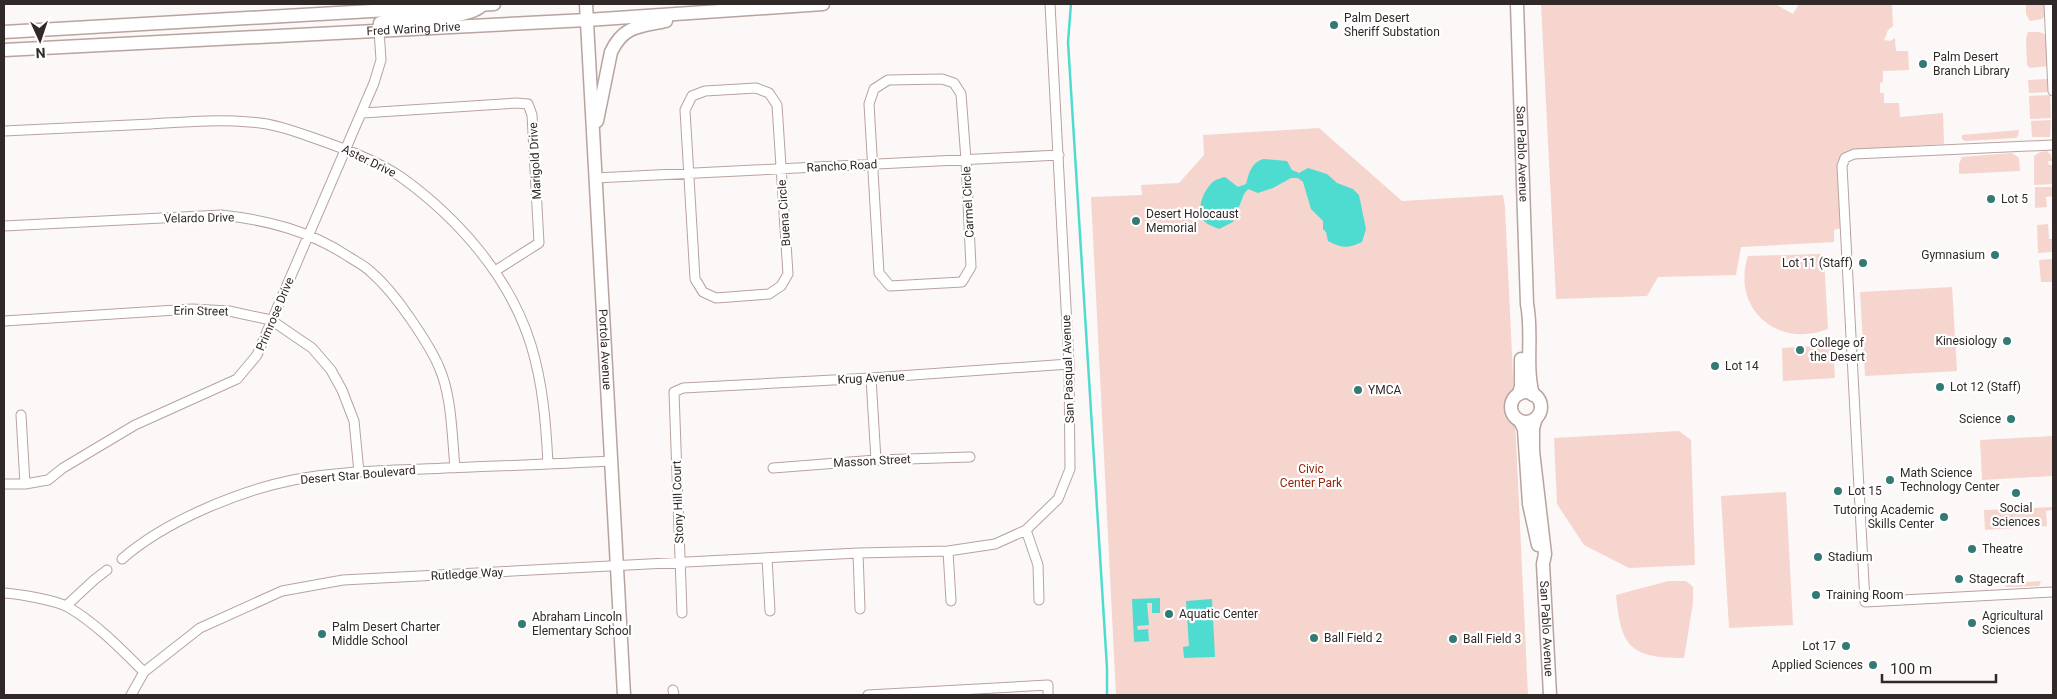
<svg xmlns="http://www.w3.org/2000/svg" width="2057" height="699" font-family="Roboto,sans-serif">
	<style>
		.green { fill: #f5d5ce }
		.water { fill: #4edbd0 }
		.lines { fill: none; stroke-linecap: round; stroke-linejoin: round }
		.stream { stroke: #4edbd0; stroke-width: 2.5 }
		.street-casing { stroke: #b8a39e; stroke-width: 11 }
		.secondary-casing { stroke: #b8a39e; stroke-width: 15 }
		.street { stroke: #fff; stroke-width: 9 }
		.secondary { stroke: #fff; stroke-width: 12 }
		.poi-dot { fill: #327a73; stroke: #fff; stroke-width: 2 }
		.labels { text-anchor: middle; stroke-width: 4.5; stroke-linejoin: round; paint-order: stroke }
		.poi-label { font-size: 12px; fill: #312927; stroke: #fff; text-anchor: start }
		.street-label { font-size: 12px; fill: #312927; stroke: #fff }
		.park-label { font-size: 12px; fill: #94250d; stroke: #fff }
	</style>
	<rect width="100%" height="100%" fill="#fcf8f7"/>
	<path class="green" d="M1541,4H1775L1793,14L1799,4H1892L1893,26L1888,30L1884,40L1890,41L1895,38L1896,51H1908L1909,70L1883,71V82L1880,83V93H1884V103H1899L1900,117L1943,113L1944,144L1849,150L1841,155L1838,164L1841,228L1834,230V242L1741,247L1736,275L1658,277L1647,296L1556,299Z
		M2026,4H2046V15L2042,19L2030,21L2026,14Z
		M2028,32H2040L2046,35L2048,66L2030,68L2027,65L2026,38Z
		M2049,79L2050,92L2029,93L2028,80Z
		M2050,95L2051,118L2030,119L2029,96Z
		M2051,120L2050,137H2032L2031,121Z
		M1319,128L1402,201L1503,195L1505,207L1528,695H1116L1091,197L1142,195L1141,185L1179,183L1204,155L1203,135Z
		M2019,130L2018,136L2016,138L1965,141L1962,139V135Z
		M2047,151L2051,155L2052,161H2048L2049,165H2053V184L2034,185V156L2040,152Z
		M2012,153L2019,158L2020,171L1959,174V164L1962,157Z
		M2035,187H2053V196L2046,197L2047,207L2035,208Z
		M2048,224L2049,239H2053L2052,252L2038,253L2037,225Z
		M1820,254L1824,259L1828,329C1777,349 1731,308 1748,256Z
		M2052,259L2053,282H2041L2039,260Z
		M1952,287L1957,371L1865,376L1860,292Z
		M1833,345L1835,378L1783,381L1782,348Z
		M1679,431L1691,440L1695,565L1629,568L1584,545L1557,504L1554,438Z
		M2053,436V476L1982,480L1980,440Z
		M1786,492L1793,625L1729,628L1721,496Z
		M2053,507V510L2046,511L2047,526L1985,530L1984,510Z
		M1668,581H1686L1693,587V603L1684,658C1630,658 1621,647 1616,595Z
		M2041,581L2039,586L2006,587L2004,583Z"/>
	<path class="water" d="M1263,159L1287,161L1292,170L1299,173L1308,168L1327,174L1337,183L1353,189L1359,195L1366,229L1362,242C1348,249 1341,248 1328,241L1326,232L1323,229V221L1311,209L1303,182L1298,178H1291L1273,188L1258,193L1248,189L1244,194L1233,222L1219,229C1213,226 1206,225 1202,218C1196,207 1205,188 1214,181C1217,179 1221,178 1225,177L1238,187L1246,184C1249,173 1251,163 1263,159Z
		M1160,598V613H1152V603H1147L1149,625L1137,626L1138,630L1148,629L1149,641L1134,642L1132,599Z
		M1212,599L1215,657L1184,658L1183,647L1189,646L1186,601Z"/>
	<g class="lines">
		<path class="stream" d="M1071,4L1068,42L1107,668V695"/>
		<g class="street-casing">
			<path id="street" d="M2049,4L2053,91
				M942,79L954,83L961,94L966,160L971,267L962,282L890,286L879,273L869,104L874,89L888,80Z
				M756,88L769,93L777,105L788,274L781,286L769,294L716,298L703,292L695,279L685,110L692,96L705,91Z
				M363,113L516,103L528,104L532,115L539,243L495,271
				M4,131C53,129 102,126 151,124C184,122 217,119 249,122C271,123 291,130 311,137C340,147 376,160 401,177C458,218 510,277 531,345C543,384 546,424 548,464
				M2053,145L1854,154L1845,158L1842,166L1865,602L2053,592
				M595,178L1059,155
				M4,226L221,215C268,220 310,231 349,257C357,262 365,266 371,272C386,285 399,302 410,318C421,334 432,350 439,367C452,396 452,437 455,468
				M4,321L192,309L229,311L271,320L312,348L331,370L342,390L354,421L359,472
				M871,378L876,460
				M21,415L25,484
				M773,468L876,460L970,457
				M4,484H25L48,480L63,468L135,425L237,379L257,355L374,83L381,60L379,30
				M1026,530L1038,565L1039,600
				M948,551L951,601
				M858,553L860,609
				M767,558L770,611
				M122,559C164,522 238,491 293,480C342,470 395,471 445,468C500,466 556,464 612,461
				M4,593C19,594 55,600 68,607C97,624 121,649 144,672
				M66,606L94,580L107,570
				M682,613L674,392L683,388L871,378L1069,364
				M673,690L674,695
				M131,695L144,672L200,628L282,591L343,580L858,553L948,551L995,544L1026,530L1058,499L1070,469L1069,364L1050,4
				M868,695L1048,685V695"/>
		</g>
		<g class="secondary-casing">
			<g id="secondary">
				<path id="s1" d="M586,4L624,695"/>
				<path id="s2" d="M1517,4L1527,304C1533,334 1525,365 1533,395"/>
				<path d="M379,30L380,23L390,19C413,17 465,20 481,6"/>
				<path d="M4,32L494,4"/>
				<path id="s3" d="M4,50L587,20L823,4"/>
				<path d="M597,121L611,52C624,25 639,27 666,21"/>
				<circle cx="1526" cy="407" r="15"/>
				<path d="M1519,394L1521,386V359"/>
				<path id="s4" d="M1536,418L1533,428V451L1545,554L1543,564L1550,695"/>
				<path d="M1520,421L1524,429L1529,504L1538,545"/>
			</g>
		</g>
		<use href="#street" class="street"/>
		<use href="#secondary" class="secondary"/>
	</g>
	<g class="poi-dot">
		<circle cx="1334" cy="25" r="5"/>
		<circle cx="1923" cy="64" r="5"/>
		<circle cx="1991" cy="199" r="5"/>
		<circle cx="1136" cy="221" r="5"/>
		<circle cx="1995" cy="255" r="5"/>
		<circle cx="1863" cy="263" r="5"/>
		<circle cx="2007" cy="341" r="5"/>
		<circle cx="1800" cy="350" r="5"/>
		<circle cx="1715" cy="366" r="5"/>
		<circle cx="1940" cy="387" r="5"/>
		<circle cx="1358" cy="390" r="5"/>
		<circle cx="2011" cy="419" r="5"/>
		<circle cx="1890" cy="480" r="5"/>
		<circle cx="1838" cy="491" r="5"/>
		<circle cx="2016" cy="493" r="5"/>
		<circle cx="1944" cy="517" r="5"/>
		<circle cx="1972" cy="549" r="5"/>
		<circle cx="1818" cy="557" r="5"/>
		<circle cx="1959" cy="579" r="5"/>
		<circle cx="1816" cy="595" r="5"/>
		<circle cx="1169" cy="614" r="5"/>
		<circle cx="1972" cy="623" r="5"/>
		<circle cx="522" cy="624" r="5"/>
		<circle cx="322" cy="634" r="5"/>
		<circle cx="1314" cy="638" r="5"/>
		<circle cx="1453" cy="639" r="5"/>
		<circle cx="1846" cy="646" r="5"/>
		<circle cx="1873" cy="665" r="5"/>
	</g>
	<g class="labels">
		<g class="poi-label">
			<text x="1344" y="22">Palm Desert<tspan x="1344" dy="14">Sheriff Substation</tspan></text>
			<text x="1933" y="61">Palm Desert<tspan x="1933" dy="14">Branch Library</tspan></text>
			<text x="2001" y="203">Lot 5</text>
			<text x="1146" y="218">Desert Holocaust<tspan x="1146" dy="14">Memorial</tspan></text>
			<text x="1985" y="259" text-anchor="end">Gymnasium</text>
			<text x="1853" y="267" text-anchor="end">Lot 11 (Staff)</text>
			<text x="1997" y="345" text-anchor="end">Kinesiology</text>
			<text x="1810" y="347">College of<tspan x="1810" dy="14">the Desert</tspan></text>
			<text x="1725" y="370">Lot 14</text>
			<text x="1950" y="391">Lot 12 (Staff)</text>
			<text x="1368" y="394">YMCA</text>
			<text x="2001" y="423" text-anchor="end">Science</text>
			<text x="1900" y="477">Math Science<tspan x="1900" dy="14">Technology Center</tspan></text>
			<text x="1848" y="495">Lot 15</text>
			<text x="2016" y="512" text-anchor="middle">Social<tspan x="2016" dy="14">Sciences</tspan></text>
			<text x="1934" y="514" text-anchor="end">Tutoring Academic<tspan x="1934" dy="14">Skills Center</tspan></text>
			<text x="1982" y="553">Theatre</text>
			<text x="1828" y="561">Stadium</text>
			<text x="1969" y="583">Stagecraft</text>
			<text x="1826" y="599">Training Room</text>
			<text x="1179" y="618">Aquatic Center</text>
			<text x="1982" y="620">Agricultural<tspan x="1982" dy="14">Sciences</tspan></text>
			<text x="532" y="621">Abraham Lincoln<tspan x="532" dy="14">Elementary School</tspan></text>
			<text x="332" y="631">Palm Desert Charter<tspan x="332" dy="14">Middle School</tspan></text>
			<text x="1324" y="642">Ball Field 2</text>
			<text x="1463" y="643">Ball Field 3</text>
			<text x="1836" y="650" text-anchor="end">Lot 17</text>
			<text x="1863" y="669" text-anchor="end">Applied Sciences</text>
		</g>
		<g class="street-label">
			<text dy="4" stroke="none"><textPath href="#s3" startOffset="410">Fred Waring Drive</textPath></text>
			<text dy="4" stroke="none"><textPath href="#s2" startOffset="150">San Pablo Avenue</textPath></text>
			<text transform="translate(369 161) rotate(26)" y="4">Aster Drive</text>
			<text transform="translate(535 161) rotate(-93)" y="4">Marigold Drive</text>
			<text transform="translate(842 166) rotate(-3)" y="4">Rancho Road</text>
			<text transform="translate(968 202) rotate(-93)" y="4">Carmel Circle</text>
			<text transform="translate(784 213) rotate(-94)" y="4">Buena Circle</text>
			<text transform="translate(199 218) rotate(-1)" y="4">Velardo Drive</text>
			<text transform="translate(201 311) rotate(1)" y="4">Erin Street</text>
			<text transform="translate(275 314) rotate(-67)" y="4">Primrose Drive</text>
			<text dy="4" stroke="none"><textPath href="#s1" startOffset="346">Portola Avenue</textPath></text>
			<text transform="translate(1068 369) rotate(-92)" y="4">San Pasqual Avenue</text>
			<text transform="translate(871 378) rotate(-3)" y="4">Krug Avenue</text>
			<text transform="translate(872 461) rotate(-3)" y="4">Masson Street</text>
			<text transform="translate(358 475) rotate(-5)" y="4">Desert Star Boulevard</text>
			<text transform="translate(678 502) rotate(-92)" y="4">Stony Hill Court</text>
			<text transform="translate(467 574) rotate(-3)" y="4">Rutledge Way</text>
			<text dy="4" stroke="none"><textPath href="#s4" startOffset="212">San Pablo Avenue</textPath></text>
		</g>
		<g class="park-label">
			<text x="1311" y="473">Civic<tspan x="1311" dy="14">Center Park</tspan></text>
		</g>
	</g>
	<rect width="2057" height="699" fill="none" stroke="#312927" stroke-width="10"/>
	<g transform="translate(40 40) rotate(177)" stroke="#ffffff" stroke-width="4" paint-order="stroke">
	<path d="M0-4L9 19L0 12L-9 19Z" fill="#312927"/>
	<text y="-8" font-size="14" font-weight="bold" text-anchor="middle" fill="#312927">N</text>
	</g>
	<path d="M1882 674v8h114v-8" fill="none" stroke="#312927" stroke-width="2.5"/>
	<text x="1890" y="674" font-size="15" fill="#312927" stroke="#ffffff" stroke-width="4" paint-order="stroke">100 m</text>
</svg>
